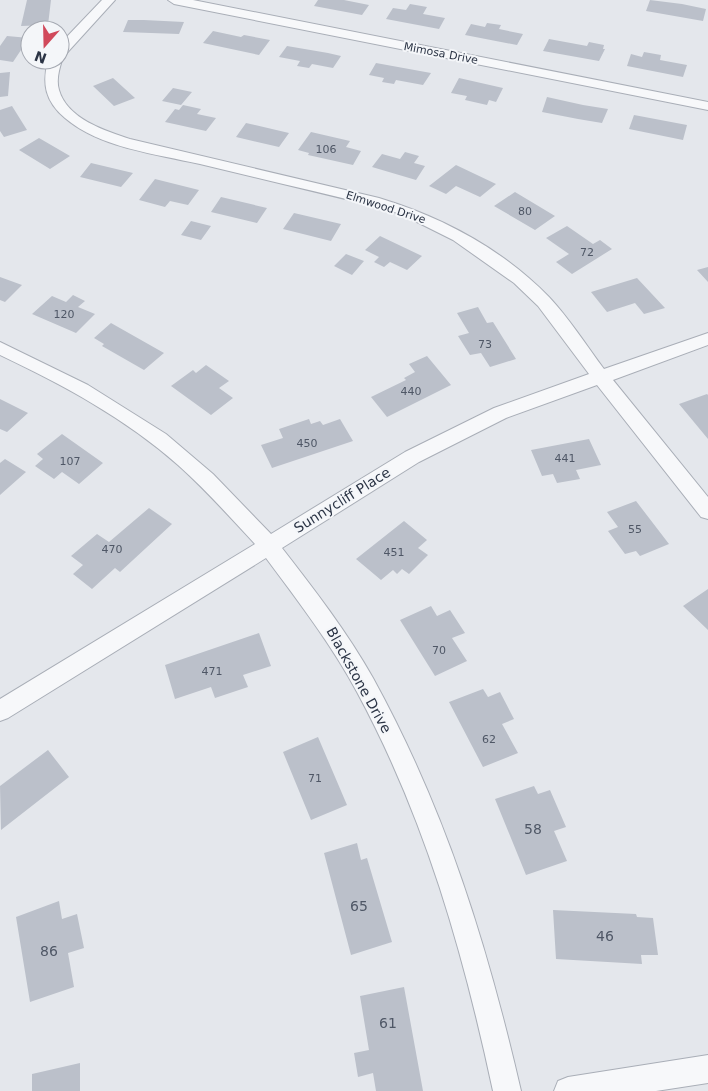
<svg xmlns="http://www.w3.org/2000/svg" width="708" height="1091" font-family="'DejaVu Sans',sans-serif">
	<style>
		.building { fill: #bbc0ca }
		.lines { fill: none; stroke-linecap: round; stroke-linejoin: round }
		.street-casing { stroke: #a9aeb7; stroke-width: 2 }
		.street { fill: #f7f8fa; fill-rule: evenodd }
		.labels { text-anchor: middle; stroke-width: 4; stroke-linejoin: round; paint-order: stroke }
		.far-street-label { font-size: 11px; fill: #2b3445; stroke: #f4f6f9 }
		.number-label { font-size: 11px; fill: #4f5766 }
		.street-label { font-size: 14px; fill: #2b3445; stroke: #f4f6f9 }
		.near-number-label { font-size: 14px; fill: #4f5766 }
	</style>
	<rect width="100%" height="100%" fill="#e4e7ec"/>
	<path class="building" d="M27,0H51L48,25L21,26Z
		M318,0H344L369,5L362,15L314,6Z
		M650,0L682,4L706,9L703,21L646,11Z
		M410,4L427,7L423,14L445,18L439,29L386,19L393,8L406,10Z
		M128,20H144L184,22L179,34L123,32Z
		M487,23L501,25L499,29L523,34L517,45L465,35L471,24L485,27Z
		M213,31L241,37L244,35L270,40L259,55L203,43Z
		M7,36L29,38L13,62L0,60V46Z
		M549,39L587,46L589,42L604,45L603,49H605L599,61L543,51Z
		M287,46L328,53L341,56L333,68L312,64L309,68L297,66L300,61L279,57Z
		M644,52L661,55L660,60L687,65L683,77L627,66L631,54L642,57Z
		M376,63L431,73L423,85L396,80L394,84L382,82L384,78L369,75Z
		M10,72L8,96L0,97V73Z
		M113,78L135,98L114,106L93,86Z
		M459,78L503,88L496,102L489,100L487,105L465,100L467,96L451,93Z
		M173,88L192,92L181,105L162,101Z
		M547,97L583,105L608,109L602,123L578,119L542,112Z
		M183,105L201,109L197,114L216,118L206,131L165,122L175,109L179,110Z
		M12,106L27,130L4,137L0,131V110Z
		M634,115L687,125L683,140L629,129Z
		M246,123L289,133L279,147L236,137Z
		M311,132L350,141L346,147L361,151L353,165L308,155L309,153L298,150Z
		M39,138L70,156L50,169L19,150Z
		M405,152L419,156L414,163L425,166L416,180L372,167L382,154L400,159Z
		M91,163L133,173L121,187L80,177Z
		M456,165L496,184L480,197L456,186L446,194L429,186Z
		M155,179L199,190L188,205L170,201L165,207L139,200Z
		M515,192L555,216L535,230L494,206Z
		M221,197L267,208L257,223L211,212Z
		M294,213L341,224L331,241L283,229Z
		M191,221L211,226L201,240L181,235Z
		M567,226L593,244L600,240L612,249L572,274L556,262L569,254L546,238Z
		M380,236L422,256L407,270L390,262L384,267L374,262L379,257L365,250Z
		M346,254L364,261L352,275L334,266Z
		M708,267V282L697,270Z
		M0,277L22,285L5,302L0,300Z
		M637,278L665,308L644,314L635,303L607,312L591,292Z
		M73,295L85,301L78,307L95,314L76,333L32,314L52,296L66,302Z
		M478,307L487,323L493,322L516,359L490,367L481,353L470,355L458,336L469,333L457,313Z
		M111,323L164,353L144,370L102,346L104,344L94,338Z
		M427,356L451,385L387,417L371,397L406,380L404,378L415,372L409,364Z
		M206,365L229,381L219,388L233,398L211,415L171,386L193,370L196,373Z
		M707,394L708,395V439L679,404Z
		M0,399L28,413L7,432L0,429Z
		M309,419L311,424L320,421L323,425L340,419L353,441L272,468L261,445L283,438L279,429Z
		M62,434L103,463L79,484L62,472L54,479L35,466L43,459L37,454Z
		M589,439L601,465L576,470L580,479L557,483L553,474L542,476L531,450Z
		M5,459L26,472L0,495V463Z
		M636,501L669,544L640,556L636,551L625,554L608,531L618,527L607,512Z
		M149,508L172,524L120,572L115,568L92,589L73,574L83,565L71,556L97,534L109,542Z
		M404,521L427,540L418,548L428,555L409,574L402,569L397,574L393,570L381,580L356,559Z
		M708,589V630L683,606Z
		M431,606L437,616L450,610L465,633L452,638L467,661L435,676L400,620Z
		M259,633L271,666L243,675L248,687L215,698L211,687L175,699L165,665Z
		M483,689L488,697L500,692L514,719L502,724L518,753L483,767L449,702Z
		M318,737L347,805L311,820L283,752Z
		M48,750L69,777L1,830L0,786Z
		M534,786L538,794L550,790L566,827L554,831L567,861L526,875L495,799Z
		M357,843L361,860L367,858L392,942L351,955L324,853Z
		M59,901L62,919L77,914L84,948L68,953L74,987L30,1002L16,917Z
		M553,910L636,914L637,917L653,918L658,955H641L642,964L556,959Z
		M404,987L423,1091H376L373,1073L358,1077L354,1053L369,1050L360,996Z
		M80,1063V1091H32V1074Z"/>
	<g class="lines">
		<g class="street-casing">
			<path id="street" d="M102,0H115L65,55L60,56V44Z
				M168,0H193L708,102V110L174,4Z
				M60,58L62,60C59,70 56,80 59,90C67,119 106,131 130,139L379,198C442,217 502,249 549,297C569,318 586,345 604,369L708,333V345L613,380L708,497V519L701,517L597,385L506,418L419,462L282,548C314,589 347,632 373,678C446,811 487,944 521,1091H493C463,951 425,818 357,692C331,644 298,601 266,558L8,718L0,721V699L255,544C230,517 205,489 178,465C125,418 63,385 0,355V342L88,385L166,434L213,474L271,534L405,452L494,408L589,374L538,306L514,283L453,240L401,214L370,205C314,191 257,178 200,164C156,154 100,148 65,118C45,101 42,84 48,60H60Z
				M708,1055V1083L656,1091H554L558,1081L568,1077Z"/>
		</g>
		<use href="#street" class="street"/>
	</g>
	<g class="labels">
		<g class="far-street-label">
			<text transform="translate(441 53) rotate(11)" y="4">Mimosa Drive</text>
			<text transform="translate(386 207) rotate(18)" y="4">Elmwood Drive</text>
		</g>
		<g class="number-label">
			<text x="326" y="153">106</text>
			<text x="525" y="215">80</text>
			<text x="587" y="256">72</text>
			<text x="64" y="318">120</text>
			<text x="485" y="348">73</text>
			<text x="411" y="395">440</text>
			<text x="307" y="447">450</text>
			<text x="565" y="462">441</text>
			<text x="70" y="465">107</text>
			<text x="635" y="533">55</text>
			<text x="112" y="553">470</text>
			<text x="394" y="556">451</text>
			<text x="439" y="654">70</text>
			<text x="212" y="675">471</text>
			<text x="489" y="743">62</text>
			<text x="315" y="782">71</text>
		</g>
		<g class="street-label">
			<text transform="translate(342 500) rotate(-32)" y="5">Sunnycliff Place</text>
			<text transform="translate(359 680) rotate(61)" y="5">Blackstone Drive</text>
		</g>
		<g class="near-number-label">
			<text x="533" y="834">58</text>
			<text x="359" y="911">65</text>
			<text x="605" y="941">46</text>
			<text x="49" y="956">86</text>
			<text x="388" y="1028">61</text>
		</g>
	</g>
	<g transform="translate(45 45) rotate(200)"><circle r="24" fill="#f4f6f9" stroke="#a4a8b1"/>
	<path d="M0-4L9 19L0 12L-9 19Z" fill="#d1495b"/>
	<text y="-8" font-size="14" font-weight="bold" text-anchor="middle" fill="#2b3445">N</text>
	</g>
</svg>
